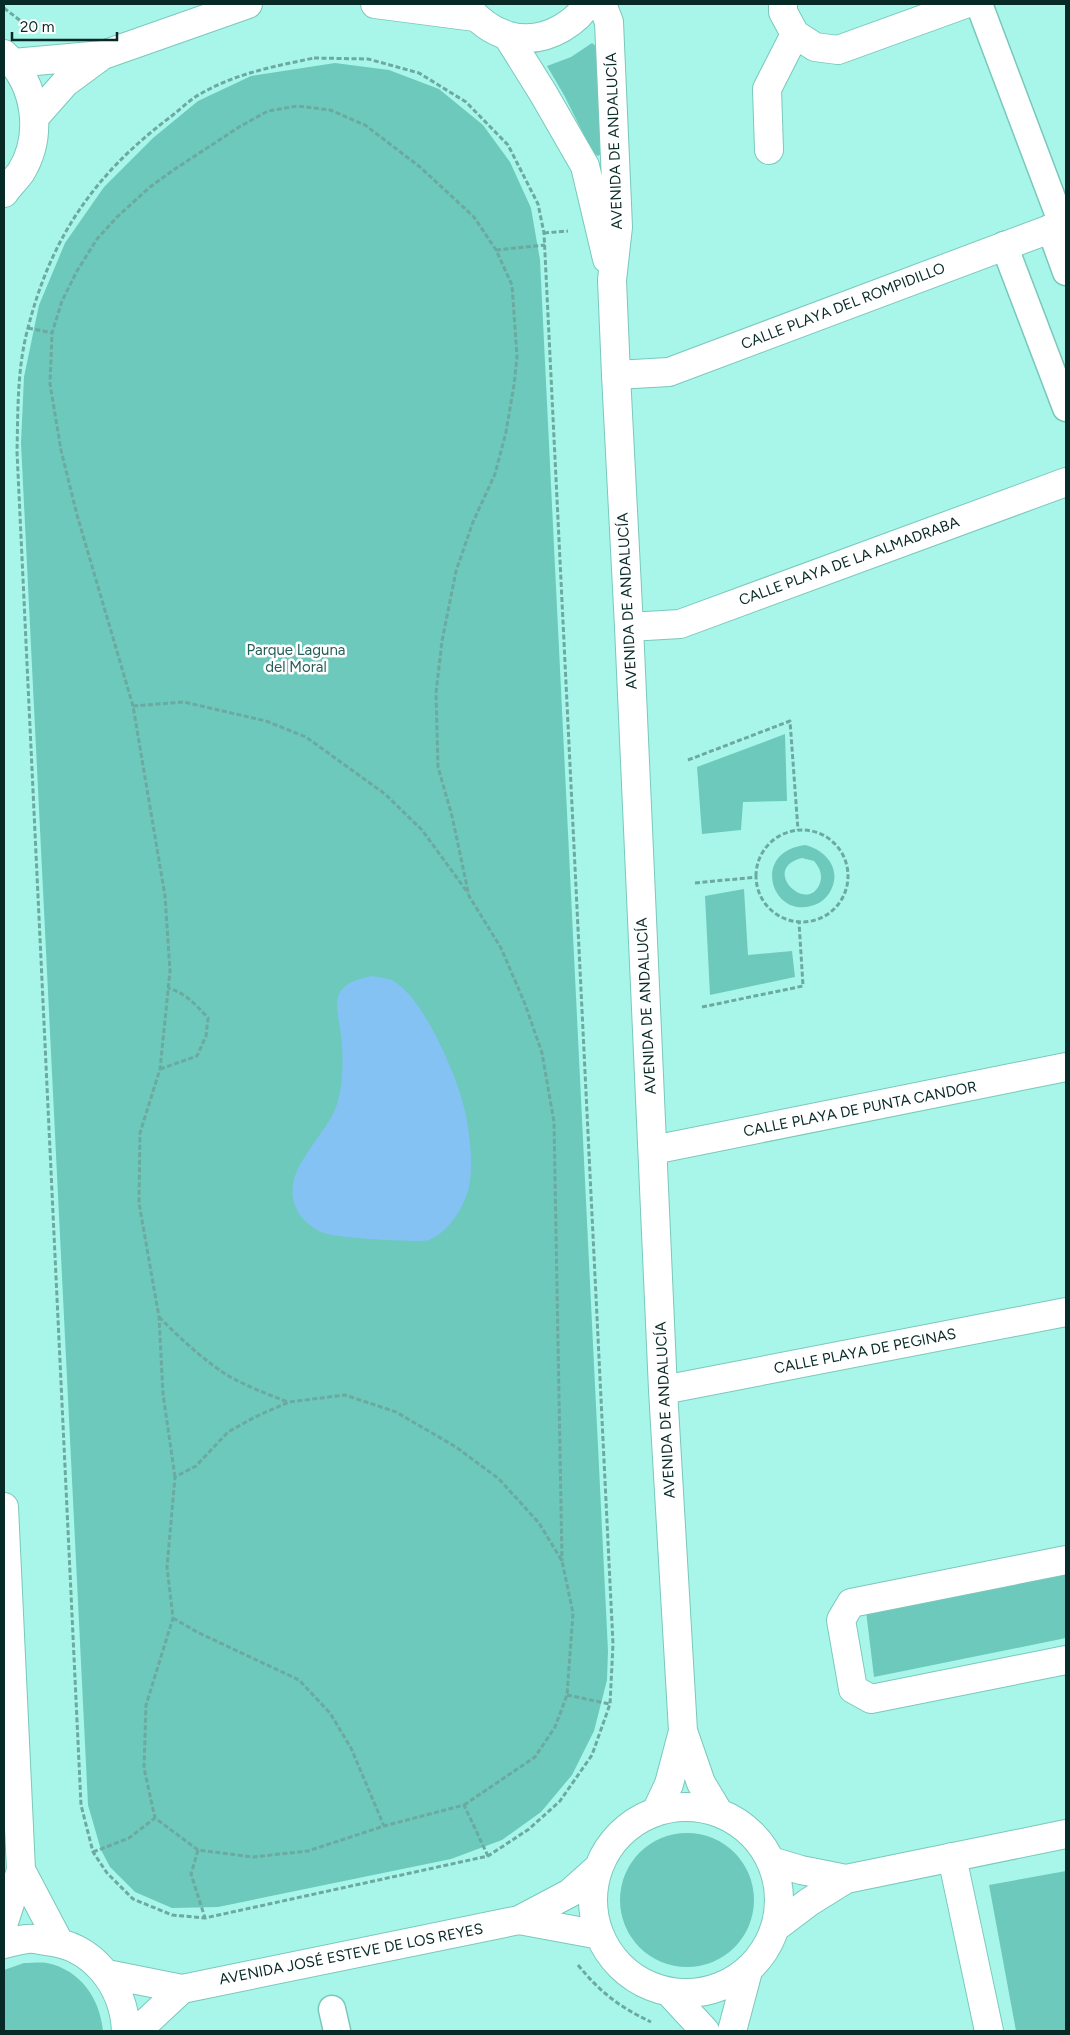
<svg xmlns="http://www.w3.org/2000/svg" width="1070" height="2035" font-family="Figtree,sans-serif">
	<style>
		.green { fill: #6cc9bc; fill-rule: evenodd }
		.water { fill: #85c2f4 }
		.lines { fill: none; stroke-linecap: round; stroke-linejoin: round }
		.pedestrian-casing { stroke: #7ac8bc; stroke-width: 29 }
		.minor-casing { stroke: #7ac8bc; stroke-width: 30 }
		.tertiary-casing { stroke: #7ac8bc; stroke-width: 30 }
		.path { stroke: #6ca9a0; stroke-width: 3; stroke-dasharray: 5 2.5; stroke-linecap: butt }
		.pedestrian { stroke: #fff; stroke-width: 26 }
		.minor { stroke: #fff; stroke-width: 28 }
		.tertiary { stroke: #fff; stroke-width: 28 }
		.labels { text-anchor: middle; stroke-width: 5; stroke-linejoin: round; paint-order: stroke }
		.street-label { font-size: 15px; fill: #082a26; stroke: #fff }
		.park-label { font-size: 15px; fill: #285f58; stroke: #fff }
	</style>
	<rect width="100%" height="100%" fill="#a8f6ea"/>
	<path class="green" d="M592,43L598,48L602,153L598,156L593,153L564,95L547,66L571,57Z
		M335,63L389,70L439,89L483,125L510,162L531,208L540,260L608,1651L607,1680L594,1731L572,1775L541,1812L502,1840L451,1859L218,1907L172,1908L135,1892L110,1867L101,1850L88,1805L21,443L24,377L39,305L65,243L104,187L153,138L198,101L251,76Z
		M785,734L787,801L743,802L741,830L702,834L697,767Z
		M805,845C825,850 842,868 831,890C827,898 820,904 811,906C771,917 751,852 805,845ZM802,858L814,861C819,867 823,874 820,883C808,916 759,869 802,858Z
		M744,889L748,955L792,951L795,977L710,995L705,896Z
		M1066,1570V1638L874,1677L866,1611Z
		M620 1900a67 67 0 1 1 134 0a67 67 0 1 1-134 0Z
		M1066,1871V2031H1016L989,1885Z
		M24,1963C31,1963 40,1962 47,1963C81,1970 100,1999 103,2031H4V1970Z"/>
	<path class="water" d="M372,976C378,977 386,978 391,980C423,994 460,1082 466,1116C470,1137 474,1170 468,1191C462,1210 448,1232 429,1240C420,1243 339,1238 328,1234C317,1232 304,1222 298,1212C276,1172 326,1139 337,1104C343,1085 343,1064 342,1044C339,1008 323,985 372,976Z"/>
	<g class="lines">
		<g class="pedestrian-casing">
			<path id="pedestrian" d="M979,4L1062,224
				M1050,228L1066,272
				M1004,245L1066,408
				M332,2009L337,2031"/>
		</g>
		<g class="minor-casing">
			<path id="minor" d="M783,4V12L795,34L815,47L838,50L965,4
				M769,150L767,89L795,34
				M616,375L669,372L1066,223
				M629,627L680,624L1066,482
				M653,1150L1066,1067
				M663,1390L1066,1312
				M1066,1560L851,1603L841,1620L853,1689L871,1699L1066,1660
				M952,1857L989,2031"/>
		</g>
		<g class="tertiary-casing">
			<path id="tertiary" d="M375,4L475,17
				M465,4C489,36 526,49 562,28C572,22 582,14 587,4
				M602,4L609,22L618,227L612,280L616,375L629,627L663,1390L683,1731L701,1783L719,1813
				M508,37L543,93L585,166L607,259
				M4,54C36,83 44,134 21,172C16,179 9,186 4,193
				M13,63L103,55L248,4
				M35,117L65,83L103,55
				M4,1507L21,1870L4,1922
				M593 1900a93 93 0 1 1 186 0a93 93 0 1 1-186 0Z
				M656,1812L669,1784L683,1731
				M771,1861L801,1870L846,1879
				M21,1870L59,1942
				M519,1920L600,1935
				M776,1927L809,1902L846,1879L1066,1834
				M4,1944C11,1942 19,1940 27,1939C33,1938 40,1940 46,1941C93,1945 124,1986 126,2031
				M107,1974L182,1989L519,1920L570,1893L598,1868
				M669,1992L705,2031
				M137,2031L182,1989
				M732,2031L748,1971"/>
		</g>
		<path class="path" d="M4,8L31,29
			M314,58L368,59L419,73L466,102L508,145L538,204L544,233L613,1644L610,1704L592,1755L560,1801L529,1829L488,1856L205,1918L172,1915L133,1899L107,1873L93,1852L81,1805L17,452C18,411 17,368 28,328C51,237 95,174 169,118C180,110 190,99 202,93C237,73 276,66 314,58Z
			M544,233L568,231
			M496,250L545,245
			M28,328L52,333
			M133,706L184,702L266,721L306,737L385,794L422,830L468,893
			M688,760L790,721L798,830
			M756 876a46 46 0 1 1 92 0a46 46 0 1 1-92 0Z
			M695,883L757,877
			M702,1007L803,986L799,922
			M160,1069L197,1056L206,1036L208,1018C196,1005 186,993 168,988
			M159,1317C180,1338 202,1359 227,1375C246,1386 267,1394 288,1402
			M175,1477L163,1394L159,1317L139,1203L140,1133L160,1069L170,971L165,896L133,706L77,515L61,450L50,384L52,333L62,301L77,271L97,239L118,216L150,187L172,171L239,127L268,111L298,106L330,110L365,125L420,167L474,217L496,250L512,285L517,356L514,385L506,432L495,474L473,522L456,571L442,641L436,693L438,767L452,816L469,896L501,948L525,1004L542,1053L554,1122L562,1561
			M173,1618L197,1632L299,1680L330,1713L351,1748L384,1826
			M567,1695L610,1704
			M464,1805L535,1757L555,1727L567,1695L573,1613L562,1561L539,1523L499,1479L456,1447L396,1412L345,1395L289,1402L255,1417L228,1432L196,1466L175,1477L167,1567L173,1618L146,1705L144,1768L155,1818L198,1850L253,1857L308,1851L384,1826L464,1805L488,1856
			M198,1850L191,1874L205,1918
			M93,1852L129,1838L155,1818
			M578,1965C601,1993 618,2006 651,2022"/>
		<use href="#pedestrian" class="pedestrian"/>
		<use href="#minor" class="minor"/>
		<use href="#tertiary" class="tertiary"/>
	</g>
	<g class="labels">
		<g class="street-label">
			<text transform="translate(614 141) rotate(-92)" y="5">AVENIDA DE ANDALUCÍA</text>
			<text transform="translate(843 306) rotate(-21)" y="5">CALLE PLAYA DEL ROMPIDILLO</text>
			<text transform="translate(849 561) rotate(-20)" y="5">CALLE PLAYA DE LA ALMADRABA</text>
			<text transform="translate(627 601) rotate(-93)" y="5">AVENIDA DE ANDALUCÍA</text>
			<text transform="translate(646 1006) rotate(-93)" y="5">AVENIDA DE ANDALUCÍA</text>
			<text transform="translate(860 1109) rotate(-11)" y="5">CALLE PLAYA DE PUNTA CANDOR</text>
			<text transform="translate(865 1351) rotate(-11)" y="5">CALLE PLAYA DE PEGINAS</text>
			<text transform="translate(665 1410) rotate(-93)" y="5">AVENIDA DE ANDALUCÍA</text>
			<text transform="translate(351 1954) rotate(-11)" y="5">AVENIDA JOSÉ ESTEVE DE LOS REYES</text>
		</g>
		<g class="park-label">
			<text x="296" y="655">Parque Laguna<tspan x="296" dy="17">del Moral</tspan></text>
		</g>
	</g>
	<rect width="1070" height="2035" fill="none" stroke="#082a26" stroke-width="10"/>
	<path d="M12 32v8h105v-8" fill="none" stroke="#082a26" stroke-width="2.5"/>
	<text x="20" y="32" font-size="15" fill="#082a26" stroke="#ffffff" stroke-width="4" paint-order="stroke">20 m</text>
</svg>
